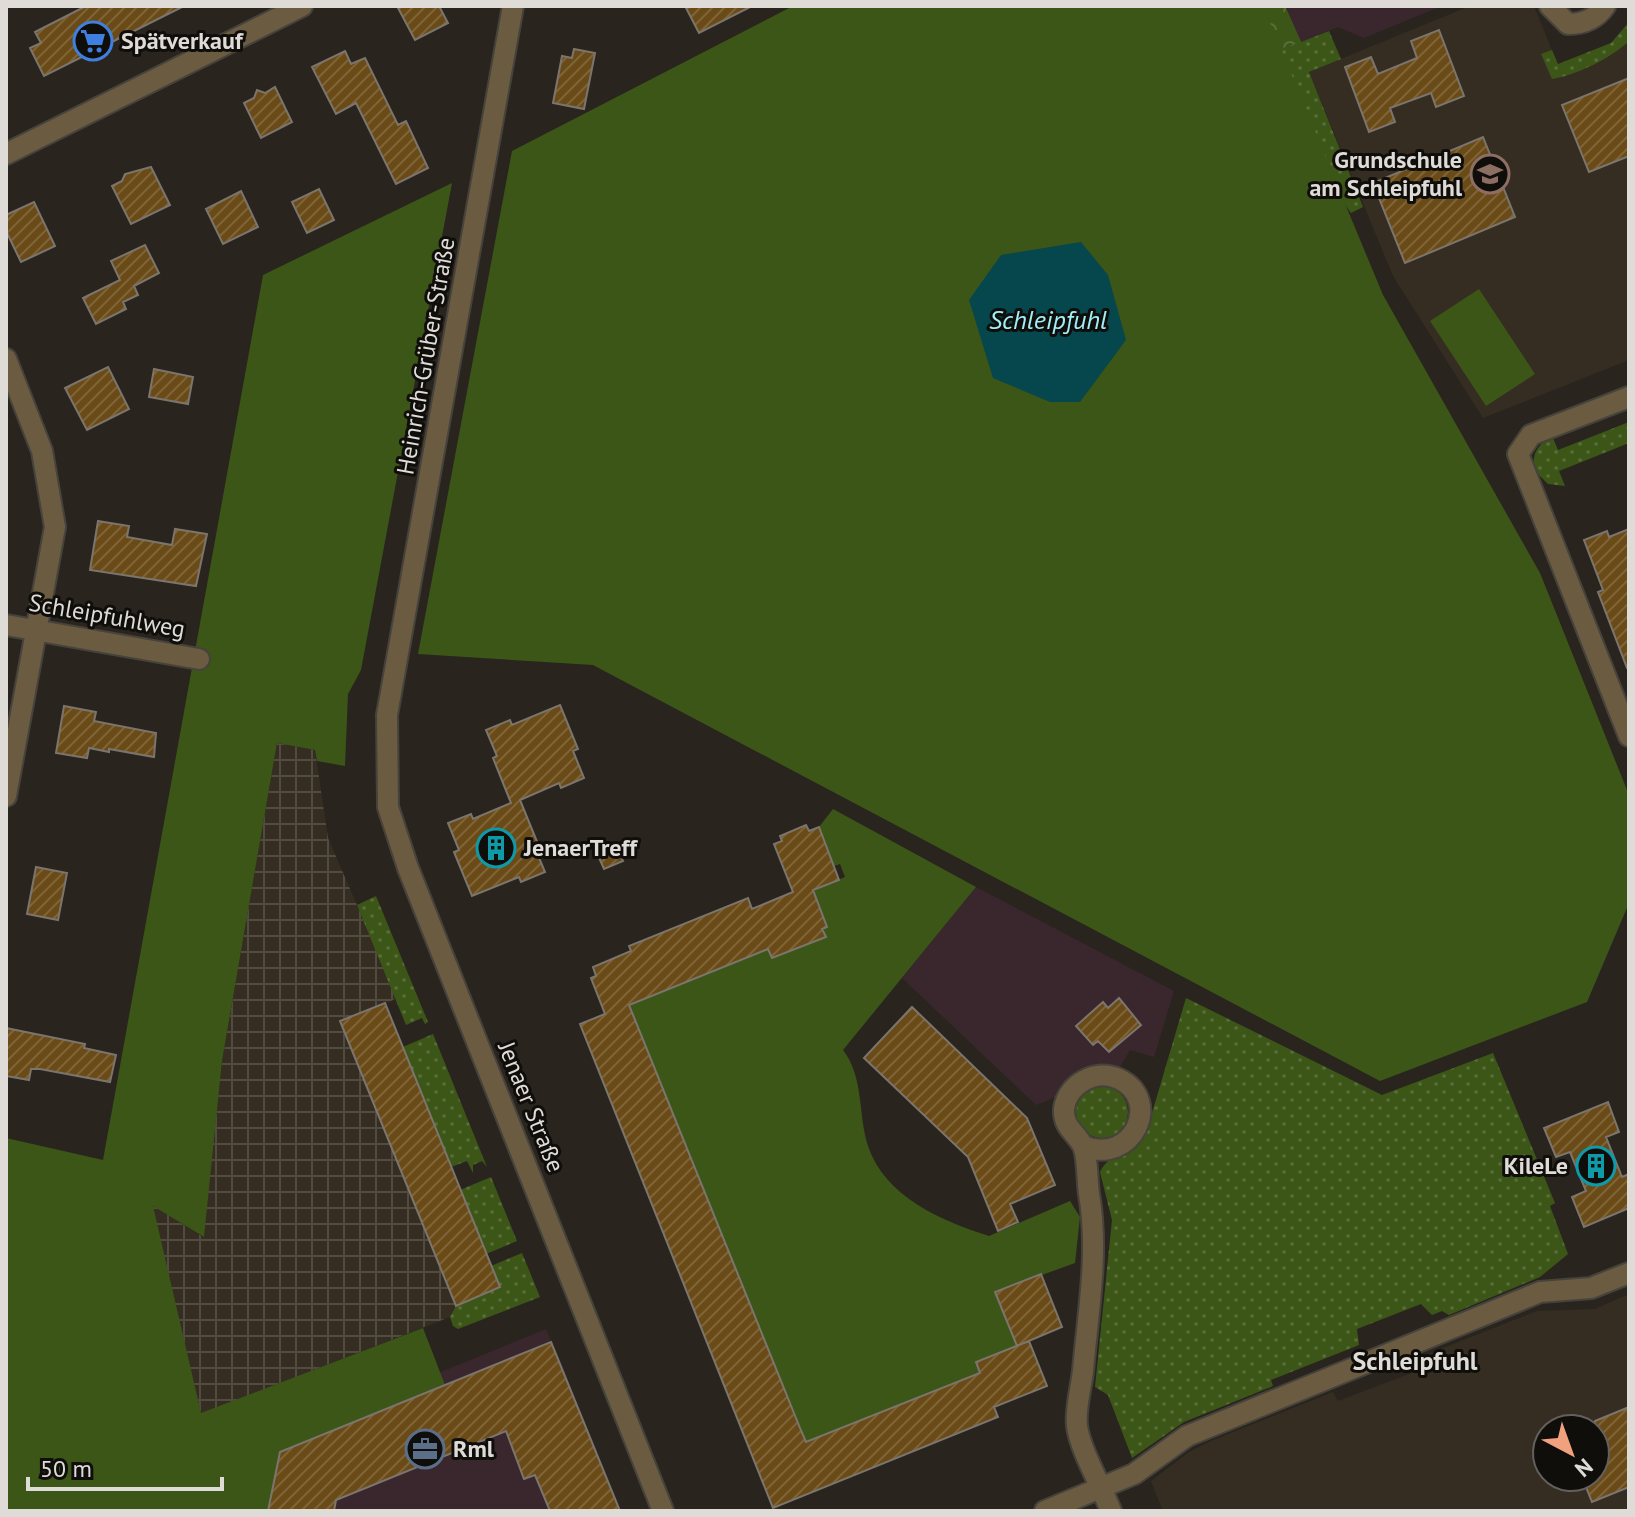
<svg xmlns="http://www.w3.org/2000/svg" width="1635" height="1517" font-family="'PT Sans',sans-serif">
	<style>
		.commercial { fill: #39272d }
		.industrial { fill: url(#industrial-grid) }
		.built { fill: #352d21; fill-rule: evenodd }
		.grass { fill: url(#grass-dots) }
		.forest { fill: url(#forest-crowns) }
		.green { fill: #3c5618 }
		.water { fill: #06464d }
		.building { fill: url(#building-hatch); stroke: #7b756e; stroke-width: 2 }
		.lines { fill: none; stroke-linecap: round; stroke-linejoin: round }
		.minor-casing { stroke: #46423c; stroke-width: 24 }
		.minor { stroke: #6b5b41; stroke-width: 20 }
		.labels { text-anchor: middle; stroke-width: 6; stroke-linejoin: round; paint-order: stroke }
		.poi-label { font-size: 24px; font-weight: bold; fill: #dfdcd8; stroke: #100e0b; text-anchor: start }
		.street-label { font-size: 24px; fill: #dfdcd8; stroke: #100e0b }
		.water-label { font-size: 26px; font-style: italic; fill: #a1eff9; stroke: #100e0b }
		.neighbourhood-label { font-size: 26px; font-weight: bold; fill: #dfdcd8; stroke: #100e0b }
	</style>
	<defs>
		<pattern id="industrial-grid" width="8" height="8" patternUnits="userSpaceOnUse" patternTransform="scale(2)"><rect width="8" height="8" fill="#352d21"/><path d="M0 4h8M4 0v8" fill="none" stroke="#524b40"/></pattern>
		<pattern id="grass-dots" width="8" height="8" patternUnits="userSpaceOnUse" patternTransform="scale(2)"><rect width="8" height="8" fill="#3c5618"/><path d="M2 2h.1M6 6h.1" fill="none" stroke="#586e39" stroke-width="1.8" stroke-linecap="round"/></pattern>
		<pattern id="forest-crowns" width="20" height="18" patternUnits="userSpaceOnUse" patternTransform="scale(2)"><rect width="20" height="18" fill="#3c5618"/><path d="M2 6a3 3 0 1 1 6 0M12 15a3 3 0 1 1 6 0" fill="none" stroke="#586e39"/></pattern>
		<pattern id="building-hatch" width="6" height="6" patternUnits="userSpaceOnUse" patternTransform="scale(2)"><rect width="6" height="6" fill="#6a4b17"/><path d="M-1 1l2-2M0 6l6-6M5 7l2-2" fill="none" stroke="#7f6438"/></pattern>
	</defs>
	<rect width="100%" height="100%" fill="#29251e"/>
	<path class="commercial" d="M1285,6H1442L1364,38L1338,27L1301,42Z
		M976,887L1174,991L1154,1057L1130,1050L1120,1067L1098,1064L1084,1067L1062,1084L1056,1097L1036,1105L902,978Z
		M546,1329L620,1511H229L240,1454Z"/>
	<path class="industrial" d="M277,743L315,750L328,838L397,998L385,1004L500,1287L456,1306L450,1317L201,1414L152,1205L203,1237L222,1061Z"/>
	<path class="built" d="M1470,6H1534L1560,70L1610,49L1629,32V360L1483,418L1393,276L1309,72Z
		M1629,1294V1511H1163L1151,1481L1189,1452L1213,1440L1333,1392L1338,1401L1425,1368L1423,1356L1537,1311L1595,1309ZM1547,1429H1595V1477H1547Z"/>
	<path class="grass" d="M1285,6L1301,42L1329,31L1341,59L1309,72L1363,207L1351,213L1260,86Z
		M1629,22V41C1611,58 1577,75 1552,79L1541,54L1552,50L1558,64L1611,43Z
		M1629,422V443L1559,471L1565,486L1548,484L1537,473C1529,457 1537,445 1552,436L1558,450Z
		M376,896L428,1022L425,1024L422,1018L406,1025L357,905Z
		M1186,998L1382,1095L1493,1053L1555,1203L1550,1206L1568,1254L1540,1277L1449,1315L1442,1311L1432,1315L1421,1304L1357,1329L1359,1345L1271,1380L1273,1386L1184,1422L1132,1458L1108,1395L1095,1387L1112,1220L1100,1172C1109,1153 1134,1149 1147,1130Z
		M433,1034L487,1167L482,1161L473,1165V1173L467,1161L451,1167L403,1047Z
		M1076 1112a26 26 0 1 1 52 0a26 26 0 1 1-52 0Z
		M491,1177L517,1241L486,1254L460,1190Z
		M522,1253L540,1297L458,1329L453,1326L450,1317L456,1306L500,1287L491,1266Z"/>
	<path class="forest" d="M1210,6H1285L1301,42L1267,53Z"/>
	<path class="green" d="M793,6H1263L1383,295L1540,573L1629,795V903L1587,1002L1380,1081L593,665L418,654L512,151Z
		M452,183L361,670L348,694L345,766L317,761L315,750L277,743L222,1061L204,1237L153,1206L201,1413L423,1328L445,1385L280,1452L268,1511H6V1138L103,1160L263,275Z
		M1479,289L1535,374L1486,406L1430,321Z
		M833,809L976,887L843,1050C864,1077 858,1115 868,1146C885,1197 942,1221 989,1236L1070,1201L1080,1217L1075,1263L995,1292L1017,1346L976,1362L980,1373L801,1444L805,1441L800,1428L795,1430L779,1376L742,1299L747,1296L737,1271L732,1273L726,1245L686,1144L623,1007L768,949L773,958L825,937L822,929L827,927L817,901L807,893L845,877L840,864L834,866L819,827Z"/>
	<path class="water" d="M1081,242L1108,275L1126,340L1080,402H1050L993,378L969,300L1001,255Z"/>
	<path class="building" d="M86,6H184L44,76L30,48L41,43L35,32Z
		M397,6H439L448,23L415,40Z
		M685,6H752L699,33Z
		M1439,30L1464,96L1436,107L1431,93L1390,108L1395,122L1369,132L1345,67L1371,57L1378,74L1417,58L1411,41Z
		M574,49L595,53L584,109L553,103L562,56L572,58Z
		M345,51L351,64L365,58L398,125L406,121L428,168L396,184L356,103L336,114L312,67Z
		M1629,78V156L1589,172L1562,105Z
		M275,87L292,122L261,138L244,103L254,98L257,90L265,93Z
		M1483,137L1515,217L1405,263L1373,183Z
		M151,167L170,205L131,224L112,186L122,181L125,174Z
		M319,189L334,220L307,233L292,202Z
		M241,191L258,227L223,244L206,209Z
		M34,202L55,246L21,262L6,231V215Z
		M145,245L159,273L134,286L138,295L123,302L126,309L96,324L83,298L120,280L111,261Z
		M108,367L129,409L87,430L65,388Z
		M154,369L193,377L188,404L149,397Z
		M98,521L129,526L127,537L172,545L175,529L207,534L196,586L90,570Z
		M1629,529V668H1627L1598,592L1603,590L1584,540L1607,531L1609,537Z
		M560,705L578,749L573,751L584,778L561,788L559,783L520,800L538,844L534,846L545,872L521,882L519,877L472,896L454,852L459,850L448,823L471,814L473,819L511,803L493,758L497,756L486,730L510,720L512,725Z
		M64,706L96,712L94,721L156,733L154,757L109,749V752L89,748L87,758L56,753Z
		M806,825L809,831L819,827L839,880L813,890L827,927L822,929L826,937L772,958L768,949L629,1005L800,1428L806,1442L980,1373L976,1362L1029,1341L1047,1386L994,1407L998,1417L773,1508L580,1024L605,1014L591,978L596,976L593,967L631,951L629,946L748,898L752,909L793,892L774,844L782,841L780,836Z
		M615,843L623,861L604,869L596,851Z
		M36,867L67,873L58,920L27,914Z
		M1119,998L1141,1025L1109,1052L1098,1041L1093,1045L1076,1026L1103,1002L1108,1008Z
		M385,1003L500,1287L456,1306L340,1021Z
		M912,1007L1027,1118L1055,1185L1010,1204L1018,1222L998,1231L968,1157L864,1058Z
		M6,1028L85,1044L84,1048L116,1055L110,1082L40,1069H31L29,1080L6,1076Z
		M1608,1102L1619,1132L1606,1137L1622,1177L1629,1174V1208L1584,1227L1572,1197L1586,1191L1570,1152L1556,1157L1544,1128Z
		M1041,1274L1062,1327L1017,1346L995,1292Z
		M551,1342L620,1511H550L535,1475L524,1479L506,1431L336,1500L334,1511H268L280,1452Z
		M1629,1407V1487L1592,1502L1582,1477H1595V1421Z"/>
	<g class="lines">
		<g class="minor-casing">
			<path id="minor" d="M513,6L387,715L388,807L408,868L663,1511
				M1550,6L1568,24C1584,24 1596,19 1605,6
				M6,154L302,6
				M6,359L42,451L55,527L6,796
				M1629,397L1531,435L1518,454L1629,736
				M6,625L199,659
				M1083,1146C1133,1166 1163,1100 1119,1079C1096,1068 1067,1084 1064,1109C1063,1128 1076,1132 1083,1146C1088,1158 1087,1181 1089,1194C1099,1252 1088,1313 1083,1371C1081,1388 1075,1409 1077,1426C1080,1450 1102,1487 1111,1511
				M1045,1511L1134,1474L1187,1436L1540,1292L1591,1288L1629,1273"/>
		</g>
		<use href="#minor" class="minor"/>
	</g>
	<defs>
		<g id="supermarket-ring" transform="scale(2)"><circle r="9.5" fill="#100e0b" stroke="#3f7fe0" stroke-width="1.5"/><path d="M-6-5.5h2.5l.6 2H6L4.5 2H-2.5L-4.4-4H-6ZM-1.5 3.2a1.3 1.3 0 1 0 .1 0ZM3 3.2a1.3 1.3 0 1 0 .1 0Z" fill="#3f7fe0"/></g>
		<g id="school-ring" transform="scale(2)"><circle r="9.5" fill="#100e0b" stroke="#8d6e63" stroke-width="1.5"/><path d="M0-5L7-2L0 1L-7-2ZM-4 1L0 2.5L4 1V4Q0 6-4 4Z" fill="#8d6e63"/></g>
		<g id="building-ring" transform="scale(2)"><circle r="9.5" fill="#100e0b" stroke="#0f9aa8" stroke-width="1.5"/><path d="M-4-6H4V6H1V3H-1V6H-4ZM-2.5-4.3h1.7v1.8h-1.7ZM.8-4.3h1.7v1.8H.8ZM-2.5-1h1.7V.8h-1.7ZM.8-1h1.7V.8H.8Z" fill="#0f9aa8"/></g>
		<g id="office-ring" transform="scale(2)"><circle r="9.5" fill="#100e0b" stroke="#5c6f8a" stroke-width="1.5"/><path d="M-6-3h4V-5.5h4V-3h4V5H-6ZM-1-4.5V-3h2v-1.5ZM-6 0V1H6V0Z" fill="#5c6f8a"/></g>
	</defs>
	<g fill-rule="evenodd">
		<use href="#supermarket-ring" x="93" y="41"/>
		<use href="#school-ring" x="1490" y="174"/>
		<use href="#building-ring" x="496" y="848"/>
		<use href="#building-ring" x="1596" y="1166"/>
		<use href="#office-ring" x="425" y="1449"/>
	</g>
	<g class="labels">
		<g class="poi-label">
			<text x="121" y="49">Spätverkauf</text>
			<text x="1462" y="168" text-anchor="end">Grundschule<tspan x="1462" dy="28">am Schleipfuhl</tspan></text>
			<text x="524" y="856">JenaerTreff</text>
			<text x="1568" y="1174" text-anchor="end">KileLe</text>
			<text x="453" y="1457">Rml</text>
		</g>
		<g class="street-label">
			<text transform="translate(426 356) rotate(-80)" y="8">Heinrich-Grüber-Straße</text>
			<text transform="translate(107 616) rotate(10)" y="8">Schleipfuhlweg</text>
			<text transform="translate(531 1107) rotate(68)" y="8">Jenaer Straße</text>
		</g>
		<g class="water-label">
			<text x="1048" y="329">Schleipfuhl</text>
		</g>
		<g class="neighbourhood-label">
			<text x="1415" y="1370">Schleipfuhl</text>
		</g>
	</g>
	<rect width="1635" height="1517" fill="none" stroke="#dfdcd8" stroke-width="16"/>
	<g transform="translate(1571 1453) rotate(139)"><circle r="38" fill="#100e0b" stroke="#63605d" stroke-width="2"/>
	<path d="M0-6L14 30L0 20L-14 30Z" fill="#f1a17d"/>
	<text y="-12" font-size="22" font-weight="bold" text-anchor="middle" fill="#dfdcd8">N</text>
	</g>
	<path d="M28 1477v12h194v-12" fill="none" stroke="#dfdcd8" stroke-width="4"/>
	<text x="40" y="1477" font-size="24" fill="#dfdcd8" stroke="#100e0b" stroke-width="6" paint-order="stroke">50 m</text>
</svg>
